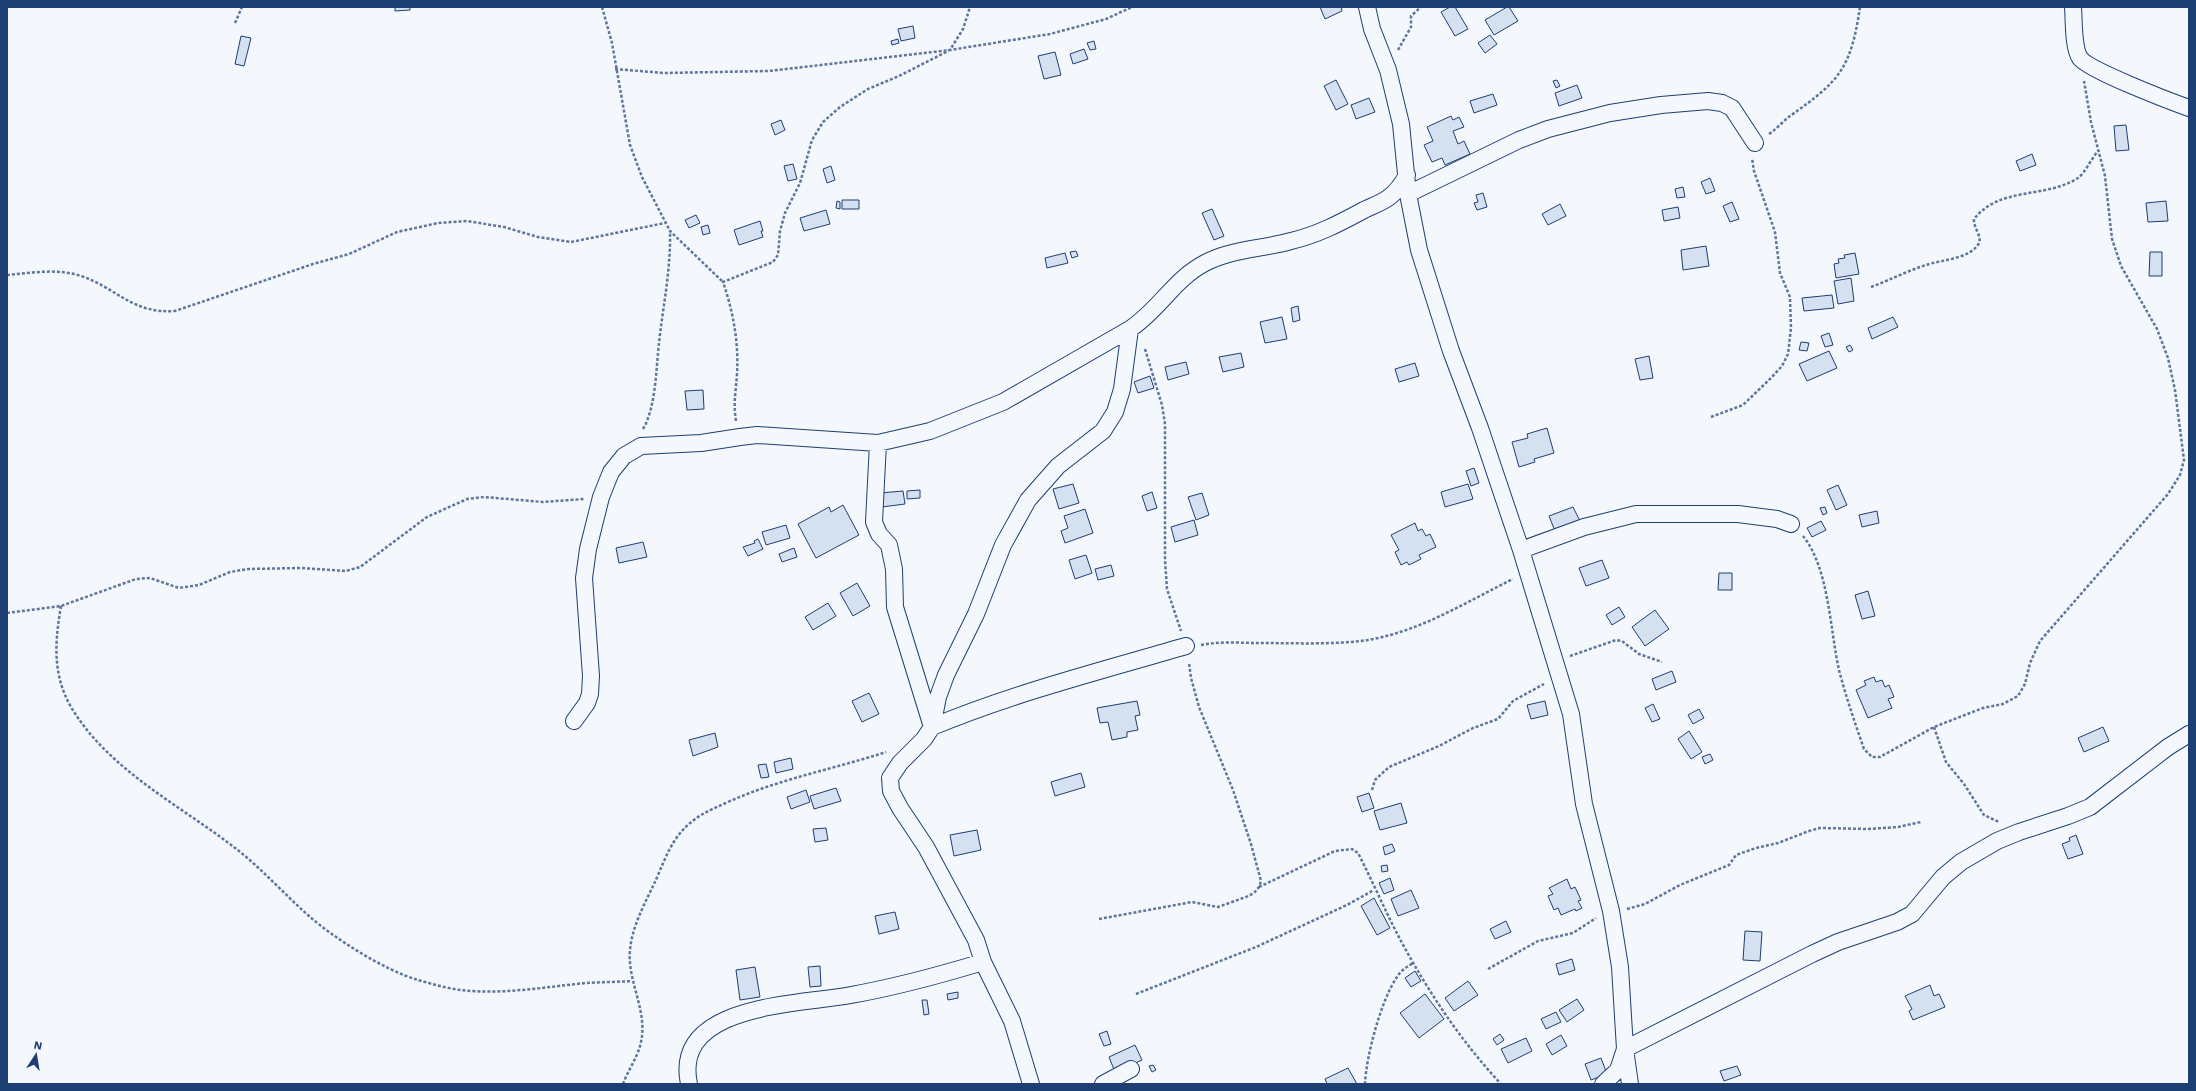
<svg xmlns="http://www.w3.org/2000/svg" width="2196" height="1091" font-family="'Work Sans',sans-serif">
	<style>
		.building { fill: #d5e0f0; stroke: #1d3f73 }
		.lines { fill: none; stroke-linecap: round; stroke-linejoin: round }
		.street-casing { stroke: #1d3f73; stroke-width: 18 }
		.path { stroke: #5e769c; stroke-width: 2.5; stroke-dasharray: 3 2; stroke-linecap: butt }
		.street { stroke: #f4f7fb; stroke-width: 16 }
	</style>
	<rect width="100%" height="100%" fill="#f4f7fb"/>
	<path class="building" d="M395,7H410V10L395,11Z
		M1320,7H1341L1342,11L1325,19Z
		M1450,7H1455L1468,29L1455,36L1441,12Z
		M1507,7H1509L1518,21L1494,35L1485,20Z
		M913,26L915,38L901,41L898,29Z
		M1490,35L1497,44L1485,53L1478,43Z
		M241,36L251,38L244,66L235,64Z
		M898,39L899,43L892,45L891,41Z
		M1094,41L1096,49L1090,50L1087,43Z
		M1084,49L1088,59L1073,64L1070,54Z
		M1055,52L1061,75L1044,79L1038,56Z
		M1336,80L1348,104L1336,110L1324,86Z
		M1557,80L1560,86L1556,88L1553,81Z
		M1577,85L1582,98L1559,106L1555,93Z
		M1493,94L1497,105L1474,113L1470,101Z
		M1369,98L1375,112L1356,119L1351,105Z
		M1451,116L1453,120L1459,117L1464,127L1453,131L1458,144L1464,141L1470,154L1445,165L1442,158L1432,162L1424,145L1433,141L1427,127Z
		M781,120L785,130L775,135L771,124Z
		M2126,125L2129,150L2116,151L2114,126Z
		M2032,154L2036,165L2020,171L2016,161Z
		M793,164L797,179L788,181L784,166Z
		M831,166L835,180L827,183L823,169Z
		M1710,178L1715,191L1706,194L1701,182Z
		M1683,187L1685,197L1677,198L1675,189Z
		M1483,193L1487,207L1477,210L1474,203L1478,202L1476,195Z
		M842,200H859V209H842Z
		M837,201L840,202V209L836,208Z
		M2166,201L2168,221L2148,222L2146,203Z
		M1732,202L1739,219L1730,222L1723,206Z
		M1560,204L1566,216L1548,225L1542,214Z
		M1678,207L1680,218L1664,221L1662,210Z
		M1212,209L1224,236L1214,240L1202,213Z
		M826,210L830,224L804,231L800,218Z
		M696,215L700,223L689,228L685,220Z
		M760,221L763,231H761L763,237L739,245L734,230Z
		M708,225L710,233L703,235L701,227Z
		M1706,246L1709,266L1683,270L1681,250Z
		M1076,251L1078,256L1072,258L1070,252Z
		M2150,252H2162V276H2149Z
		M1065,253L1068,263L1047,268L1045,258Z
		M1855,253L1859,274L1836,278L1834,264L1839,263L1838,259L1845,258L1844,255Z
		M1851,278L1854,301L1838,304L1834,281Z
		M1832,295L1834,308L1804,311L1802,298Z
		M1298,306L1300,320L1293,322L1291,308Z
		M1282,317L1287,339L1265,343L1260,322Z
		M1893,317L1898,327L1872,339L1868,328Z
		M1829,333L1833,345L1825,347L1821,336Z
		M1801,342L1809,343L1807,351L1799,350Z
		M1850,345L1853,350L1849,352L1846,347Z
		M1829,351L1837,368L1807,381L1799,364Z
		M1241,353L1244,367L1223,372L1219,357Z
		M1649,356L1653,378L1640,380L1635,359Z
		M1186,362L1189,374L1168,380L1165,367Z
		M1415,363L1419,376L1399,382L1395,369Z
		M1150,376L1154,388L1138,393L1134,382Z
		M703,390L704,409L687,410L685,391Z
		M1547,428L1554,453L1534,459L1535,462L1519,467L1512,442L1528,438L1527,434Z
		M1474,468L1479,483L1471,486L1466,471Z
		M1073,484L1079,503L1059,509L1053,489Z
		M1468,484L1473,499L1445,507L1441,492Z
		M1838,485L1847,505L1836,510L1827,490Z
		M920,490V498L907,499V491Z
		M903,491L905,504L882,507L880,493Z
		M1152,492L1157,508L1147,511L1142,496Z
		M1202,493L1209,515L1196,520L1188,497Z
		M843,505L859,535L816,558L798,524L829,507L831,512Z
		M1573,507L1580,521L1555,531L1549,516Z
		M1825,507L1827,513L1823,515L1820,508Z
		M1085,509L1093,533L1065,543L1061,531L1068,528L1064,516Z
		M1877,511L1879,523L1862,527L1859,515Z
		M1194,520L1198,535L1175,542L1171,527Z
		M1821,521L1826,530L1812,537L1807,528Z
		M1415,523L1418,531L1422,529L1426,536L1430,534L1436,547L1419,555L1421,559L1409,565L1407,562L1401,565L1395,552L1399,550L1391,535Z
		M786,525L790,538L766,545L762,532Z
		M758,539L763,549L748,556L743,547L755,543L754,541Z
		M643,542L647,557L619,563L616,548Z
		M794,548L797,557L782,562L779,554Z
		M1086,555L1092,573L1075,579L1069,560Z
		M1602,560L1609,578L1586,586L1579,568Z
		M1111,565L1114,576L1098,580L1095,569Z
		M1719,573H1732V590H1718Z
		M857,583L870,606L853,616L840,593Z
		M1868,591L1875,616L1862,619L1855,595Z
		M828,603L836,616L813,630L805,617Z
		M1619,607L1625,617L1612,625L1606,615Z
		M1655,610L1669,629L1645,646L1632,627Z
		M1672,671L1676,682L1656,690L1652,679Z
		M1874,677L1876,682L1882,680L1885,687L1889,685L1894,697L1888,699L1892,708L1868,718L1856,690L1866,685L1864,681Z
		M869,693L879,714L862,722L852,701Z
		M1137,701L1140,715L1135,716L1138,730L1127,732V737L1112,740L1108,722L1100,723L1097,708Z
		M1545,701L1548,715L1531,719L1527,705Z
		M1653,704L1660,719L1652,722L1645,708Z
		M1699,709L1704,718L1693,724L1688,715Z
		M2103,727L2109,741L2084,752L2078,738Z
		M1689,731L1702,752L1691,759L1678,739Z
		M715,733L718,747L693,756L689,740Z
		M1710,754L1713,760L1705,764L1702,757Z
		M791,758L793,769L776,773L774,762Z
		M766,764L769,777L761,778L758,765Z
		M1081,773L1085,787L1055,796L1051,782Z
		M836,788L841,801L814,809L810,796Z
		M806,790L810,802L791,809L787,797Z
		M1369,793L1374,808L1362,812L1357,797Z
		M1401,803L1407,823L1380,830L1374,811Z
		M826,828L828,840L815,842L813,829Z
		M977,830L981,850L954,856L950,835Z
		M2076,835L2083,854L2068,859L2062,844L2070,841L2069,838Z
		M1392,844L1395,851L1385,855L1383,847Z
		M1387,865L1388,871L1382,872L1381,866Z
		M1390,878L1394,890L1384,894L1379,883Z
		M1567,879L1571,889L1575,887L1581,900L1578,901L1582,908L1576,911L1575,909L1561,915L1558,908L1554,910L1548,896L1553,894L1549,888Z
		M1411,890L1419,908L1398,916L1391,899Z
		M1374,898L1390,928L1377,935L1361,906Z
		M895,912L899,929L879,934L875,916Z
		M1506,921L1511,932L1495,939L1490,929Z
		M1745,931L1762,932L1760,961L1743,960Z
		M1572,959L1575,970L1559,975L1556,964Z
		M820,966L821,986L810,987L808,967Z
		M755,967L760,997L740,1000L736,970Z
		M1415,971L1421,981L1411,987L1405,978Z
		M1468,981L1478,995L1454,1011L1445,998Z
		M1930,985L1934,996L1939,994L1945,1007L1913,1020L1909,1011L1912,1009L1905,996Z
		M958,992V998L948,1000L947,994Z
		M1425,994L1444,1019L1419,1038L1400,1013Z
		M1577,999L1584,1010L1567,1022L1559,1010Z
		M922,1000H927L929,1014L924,1015Z
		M1556,1012L1561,1022L1546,1029L1541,1019Z
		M1107,1031L1111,1044L1104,1046L1099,1034Z
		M1500,1034L1504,1040L1497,1045L1493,1039Z
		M1561,1035L1567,1046L1552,1055L1546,1044Z
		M1526,1038L1532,1051L1508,1063L1501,1049Z
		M1135,1045L1142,1060L1115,1072L1109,1057Z
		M1601,1058L1607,1074L1591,1080L1585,1064Z
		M1153,1065L1156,1070L1152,1072L1149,1066Z
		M1737,1066L1741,1075L1724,1081L1720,1071Z
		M1348,1068L1357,1084H1327L1325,1079Z"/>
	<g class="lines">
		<g class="street-casing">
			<path id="street" d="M1367,7L1372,29L1388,70L1401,124L1408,194L1419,250L1451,351L1480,428L1521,550L1571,714L1584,804L1611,911L1620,967L1625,1049L1630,1084
				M2073,7C2074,20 2073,48 2080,58C2088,70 2172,102 2189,108
				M1408,194L1519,140L1548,129L1610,113L1661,105L1708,101L1722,103L1732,108L1755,143
				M878,443L874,522L879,534L889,545L894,569L895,607L932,727C1014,693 1100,671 1186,646
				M1521,550L1584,527L1636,514H1738L1777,519L1791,524
				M574,721L587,703L590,694L591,676L584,578L588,549L601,497L611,472L624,456L641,446L701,443L740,437L757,435L878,443L930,431L1003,402L1130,329C1159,310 1174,279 1205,263C1231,249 1263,249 1291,241C1317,235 1340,223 1364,210C1372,206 1381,203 1388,198C1397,192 1402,184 1407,175
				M689,1084C672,1003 800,1005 851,995C896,987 940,975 983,962
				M1031,1084L1012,1021L983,962L976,940L926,847L900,808L891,791L890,778L900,763L924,739L932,727L938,697L946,675L976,614L1003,545L1028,500L1058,466L1103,431L1115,412L1122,389L1130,329
				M1103,1084L1131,1069
				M1603,1084L1618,1070L1625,1049L1812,954L1838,942L1897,922L1912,914L1943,877L1961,862L1997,841L2019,832L2068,816L2090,807L2168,747L2189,734"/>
		</g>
		<path class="path" d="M602,7L612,43L630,145L642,177L670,231L723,282
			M235,23L242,7
			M1398,50L1411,27V16L1421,7
			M615,69L664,73L769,71L950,50L1050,34L1106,19L1132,7
			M1769,134C1777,129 1783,121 1790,116C1840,81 1851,68 1860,7
			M7,275C31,273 58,268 81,276C117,288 132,314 175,311L313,264L349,254L397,232L438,223L467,221L504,227L538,237L571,242L665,223
			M1871,287C1890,280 1907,271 1926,265C1940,260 1971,259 1979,243C1982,236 1973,227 1974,219C2000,186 2045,199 2078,178C2085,173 2091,159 2098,151
			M1145,349L1162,405L1165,424V560L1167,589L1181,631
			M1711,417L1743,405L1771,378L1782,366L1788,354L1791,328L1790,297L1780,273L1775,232L1754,171L1752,158
			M736,421C733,403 736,391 737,374C739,343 733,311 723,282L773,262L778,255L780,231L785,213L800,183L812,140L823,122L840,107L868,89L899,76L950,50L963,29L970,7
			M643,429C656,407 656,369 659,343C663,306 671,269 670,231
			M1803,536C1829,568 1830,630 1839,670C1846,697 1855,723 1864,749L1872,757H1880L1934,727L1983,708L2003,704L2018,696L2025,684L2030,663L2040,641L2168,494L2180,475L2184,460L2175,390L2168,358L2157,329L2121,266L2112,239L2105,176L2091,122L2084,81
			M61,606C55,641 52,674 71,707C109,771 182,806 239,851C264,871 285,895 309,916C335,939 386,971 418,980C432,984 446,988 460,990C502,995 544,987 586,983C601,982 617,982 632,981
			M7,613L61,606L136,579L150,578L179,588L199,585L230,572L248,569L301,568L346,571L360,567L427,517L467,499L484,497L543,502L584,499
			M1201,645C1220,641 1240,643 1259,643C1295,643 1333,645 1368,640C1421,631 1466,602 1513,579
			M1570,656L1616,640L1622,641L1639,654L1662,662
			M1934,727L1946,762L1964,784L1984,815L1999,822
			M1372,790L1375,780L1389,767L1439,746L1473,728L1498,719L1513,701L1544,684
			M1259,887L1335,851L1352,849L1358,853C1373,882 1386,913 1401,941C1429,993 1461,1041 1501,1084
			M1627,909L1645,904L1680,885L1729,865L1736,855L1756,848L1778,843L1809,831L1820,828L1868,829L1898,827L1921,822
			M1099,919L1192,902L1218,907L1246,897L1254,893L1259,887L1261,881L1251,844L1233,790L1199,707L1191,678L1189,663
			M1488,969L1538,941L1573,933L1596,918
			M1136,994L1256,947L1347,905L1374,890
			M623,1084C628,1070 638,1057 641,1042C648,1011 627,981 630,950C632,927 644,905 654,884C662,867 669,845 682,831C695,816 710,810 728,802C779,779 834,769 886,752
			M1365,1084C1366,1057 1381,1000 1397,977C1401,970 1407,967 1413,963"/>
		<use href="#street" class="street"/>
	</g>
	<rect width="2196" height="1091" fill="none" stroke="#1d3f73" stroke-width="16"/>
	<g transform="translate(36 1055) rotate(12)" stroke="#f4f7fb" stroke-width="3" paint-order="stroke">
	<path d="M0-3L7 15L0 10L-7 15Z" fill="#1d3f73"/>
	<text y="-6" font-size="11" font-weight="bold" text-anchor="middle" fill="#1d3f73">N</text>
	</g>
</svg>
